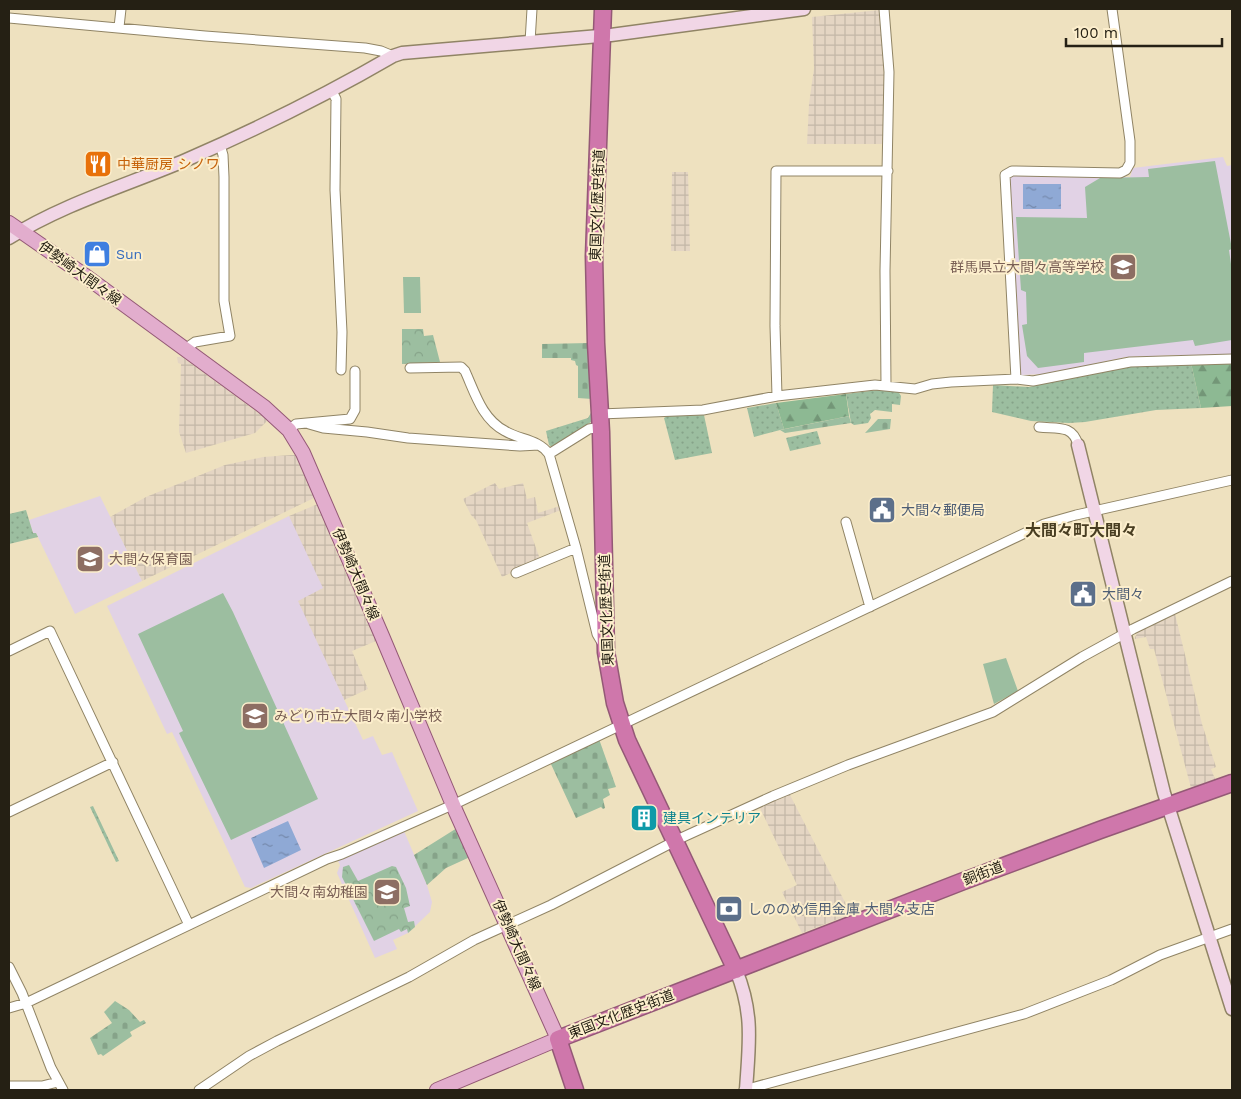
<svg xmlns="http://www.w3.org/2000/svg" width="1241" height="1099" font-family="'Work Sans','Noto Sans JP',sans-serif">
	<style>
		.industrial { fill: url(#industrial-grid) }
		.education { fill: #e1d2e5 }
		.grass { fill: url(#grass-dots) }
		.forest { fill: url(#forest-firs) }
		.cemetery { fill: url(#cemetery-stones) }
		.park { fill: url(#park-crowns) }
		.pitch { fill: #9cbea0 }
		.water { fill: url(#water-ripples) }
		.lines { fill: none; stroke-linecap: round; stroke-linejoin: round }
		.street-casing { stroke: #908465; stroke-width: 11 }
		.secondary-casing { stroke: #908465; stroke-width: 15 }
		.primary-casing { stroke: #945976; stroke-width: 16 }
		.highway-casing { stroke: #945976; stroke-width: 19 }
		.street { stroke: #fff; stroke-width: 9 }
		.secondary { stroke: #f1d6e6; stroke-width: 12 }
		.primary { stroke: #e2adcd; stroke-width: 14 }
		.highway { stroke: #cf77ab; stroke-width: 16 }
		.labels { text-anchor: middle; stroke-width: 4; stroke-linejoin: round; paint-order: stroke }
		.food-label { font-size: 14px; fill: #c56008; stroke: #fceecc; text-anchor: start }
		.street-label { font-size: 14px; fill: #252014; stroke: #fceecc }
		.shop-label { font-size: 14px; fill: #366cbe; stroke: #fceecc; text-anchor: start }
		.education-label { font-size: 14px; fill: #785e54; stroke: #fceecc; text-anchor: end }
		.service-label { font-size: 14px; fill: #4e5e75; stroke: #fceecc; text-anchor: start }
		.culture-label { font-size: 14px; fill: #0d838f; stroke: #fceecc; text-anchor: start }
		.quarter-label { font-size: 16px; font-weight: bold; fill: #493e22; stroke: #fceecc }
	</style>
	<defs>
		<pattern id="industrial-grid" width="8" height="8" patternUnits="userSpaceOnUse" patternTransform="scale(1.25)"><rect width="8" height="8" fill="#e4d5c3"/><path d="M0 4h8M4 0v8" fill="none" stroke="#c3b7a7"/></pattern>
		<pattern id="grass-dots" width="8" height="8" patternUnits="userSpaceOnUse" patternTransform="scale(1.25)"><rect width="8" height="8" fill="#9cbea0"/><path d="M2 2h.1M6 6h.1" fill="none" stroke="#86a389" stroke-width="1.8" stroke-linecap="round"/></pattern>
		<pattern id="forest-firs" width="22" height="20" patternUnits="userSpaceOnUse" patternTransform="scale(1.25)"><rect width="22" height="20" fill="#8db993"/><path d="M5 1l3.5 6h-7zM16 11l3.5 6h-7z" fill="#739677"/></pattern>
		<pattern id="cemetery-stones" width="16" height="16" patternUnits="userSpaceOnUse" patternTransform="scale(1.25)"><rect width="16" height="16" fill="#9cbea0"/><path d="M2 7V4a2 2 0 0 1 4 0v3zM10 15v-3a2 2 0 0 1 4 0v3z" fill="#86a389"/></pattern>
		<pattern id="park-crowns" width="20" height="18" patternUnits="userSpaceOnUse" patternTransform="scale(1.25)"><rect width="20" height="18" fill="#9cbea0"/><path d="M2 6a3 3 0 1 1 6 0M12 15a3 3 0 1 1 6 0" fill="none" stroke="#86a389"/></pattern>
		<pattern id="water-ripples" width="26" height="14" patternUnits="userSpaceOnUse" patternTransform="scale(1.25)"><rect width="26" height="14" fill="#8fa9d5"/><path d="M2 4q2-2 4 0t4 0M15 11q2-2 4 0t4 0" fill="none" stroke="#7589ac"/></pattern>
	</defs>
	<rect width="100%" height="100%" fill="#eee1bf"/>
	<path class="industrial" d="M880,10L885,71L883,144H807L809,104L814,68L812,17Z
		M672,172H688L690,251H671Z
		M177,357H182L268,420L255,433L186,453L179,432L181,364L178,363Z
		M291,455H295L297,458H300L316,497L142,581L110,517L146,497L225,465L263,457Z
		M495,483L499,489L523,483L527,499L535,497L538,513L560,506L561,510L527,523L540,559L502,577L476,520L471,515L463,499Z
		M318,504L331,534L330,537L376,641L352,651L368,689L344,700L297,601L289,516Z
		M1175,614L1202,724L1216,767L1211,769L1215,779L1191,788L1154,649H1150L1146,637L1135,639V637L1138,632Z
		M789,793L851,914L802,933L782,892L797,885L759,806Z"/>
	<path class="education" d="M1223,157L1227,166L1232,165V356L1181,355L1126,357L1045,374L1021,375L1019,370L1009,180L1013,174L1130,177L1133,168Z
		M100,496L142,581L75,614L36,533H33L29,520Z
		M289,516L323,588L298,601L363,740L373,736L382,755L392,752L418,811L251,888L245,887L172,732L167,734L107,606Z
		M404,831L427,885L432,902L430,912L408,933L393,940L397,949L375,958L337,873L340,865L338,861Z"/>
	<path class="grass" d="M1191,363L1201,408L1156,410L1085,422L1069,423L1031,421L992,412L993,385L1029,387L1129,365Z
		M885,389L898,391L901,396L900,405L892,404V412L875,410L870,414L871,418L868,423L854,425L851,423L846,394Z
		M776,403L784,429L754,437L747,408Z
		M592,411L593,420L591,422L552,447L549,445L546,431L588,418Z
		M704,415L712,453L675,460L664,418L667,416Z
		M817,431L821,444L790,451L786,438Z
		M26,510L33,533H36L38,537L9,544V514Z
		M93,806L119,861L116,862L90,807Z"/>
	<path class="forest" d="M1232,362V406L1201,408L1191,363Z
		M846,394L849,416L784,429L776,403Z"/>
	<path class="cemetery" d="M589,343L592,399L578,398V366L576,365L575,361L571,360V358H542V344Z
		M849,416L851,423L785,433L780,430Z
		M878,419H891L890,429L865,433Z
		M599,739L616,787L608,789L610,795L603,799L605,808L603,809L601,807L576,818L550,762Z
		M457,828L470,857L446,868L427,885L414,855Z
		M115,1001L129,1010L140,1022L144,1020L146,1023L130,1032L132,1036L103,1056L101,1054L98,1055L90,1038L112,1023L104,1012Z"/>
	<path class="park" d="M402,329H423L424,336L433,335L440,362L402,364Z
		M349,865L358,881L392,866L396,867L406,888L410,906L404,908L408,922L414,921L415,927L408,933L407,929L401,932L399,929L374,941L342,877L343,867Z"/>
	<path class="pitch" d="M1215,161L1232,249L1229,250L1232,271V340L1195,346L1193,340L1084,353V362L1038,368L1027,356L1022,325L1027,324L1026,292L1021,290L1016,217L1087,218L1085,187L1100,178L1149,177L1148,169Z
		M403,277H420L421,313H404Z
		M223,593L233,612L318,799L231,840L179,733L183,731L138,634Z
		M1006,658L1018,691L994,704L983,664Z"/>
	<path class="water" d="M1023,184H1061V209H1023Z
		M288,821L301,850L264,868L251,838Z"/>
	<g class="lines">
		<g class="street-casing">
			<path id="street" d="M884,9L889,72L885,271L886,385
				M9,18L205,36L365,48L381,51L393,56
				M119,27L121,9
				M530,42L532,9
				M332,91L336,99L335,190L342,332L341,370
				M185,349L195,342L230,336L224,301V177L223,155L220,145
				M410,368L461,367L465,371C475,393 482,419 505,431C520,440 538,439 549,454L576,548L597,634L604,646
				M1016,379L1005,175L1012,171L1120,173L1126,170L1130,163V141L1112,9
				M777,396L775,326L776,171H888
				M600,414L703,410L777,396L875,385L915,389L932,384L951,382L1016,379L1033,381L1130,362L1232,359
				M309,424L323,428L367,432L408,438L520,446L539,445
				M1039,427C1056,429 1073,424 1078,445
				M289,430L296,424L350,419L355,410V371
				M549,454L589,429L601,427
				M846,522L870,607
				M516,573L576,548
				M9,651L50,631L189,925
				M9,812L113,762
				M9,967L22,993L51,1068L63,1090
				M9,1008L26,1003L327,859L342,854L459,802L1044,524L1076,515L1232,480
				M9,1086H42L58,1082
				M199,1090L249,1056L277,1041L409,977L474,940L551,905L681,838L773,796L848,765L993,712L1082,657L1133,629L1232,581
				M744,1090L1024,1014L1111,980L1160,955L1232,929"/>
		</g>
		<g class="secondary-casing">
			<path id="secondary" d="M9,238C63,204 127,185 186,160C257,129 326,95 393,56L402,53L611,35L804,9
				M1078,445L1164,793L1232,1009
				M736,970C754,1014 749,1044 746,1090"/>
		</g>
		<g class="primary-casing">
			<path id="primary" d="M9,223L84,275L264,407L289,430L303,453L382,636L456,812L558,1039L437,1090"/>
		</g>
		<g class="highway-casing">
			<path id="highway" d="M603,9L594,256L596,343L601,432L606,652L615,703L627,740L736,970
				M575,1090L558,1039L961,882L1100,830L1232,783"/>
		</g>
		<use href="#street" class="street"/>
		<use href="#secondary" class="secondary"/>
		<use href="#primary" class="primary"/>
		<use href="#highway" class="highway"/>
	</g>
	<defs>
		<g id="restaurant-square" transform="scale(1.4375)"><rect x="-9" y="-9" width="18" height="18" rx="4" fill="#e8710a" stroke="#fceecc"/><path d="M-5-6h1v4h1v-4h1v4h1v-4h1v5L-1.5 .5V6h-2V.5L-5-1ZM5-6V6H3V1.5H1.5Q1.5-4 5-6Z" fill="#fff"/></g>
		<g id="shop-square" transform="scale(1.4375)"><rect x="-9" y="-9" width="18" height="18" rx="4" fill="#3f7fe0" stroke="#fceecc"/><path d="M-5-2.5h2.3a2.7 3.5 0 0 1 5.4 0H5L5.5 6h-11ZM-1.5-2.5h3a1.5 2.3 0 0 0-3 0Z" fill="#fff"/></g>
		<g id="school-square" transform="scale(1.4375)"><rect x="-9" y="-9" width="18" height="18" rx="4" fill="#8d6e63" stroke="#fceecc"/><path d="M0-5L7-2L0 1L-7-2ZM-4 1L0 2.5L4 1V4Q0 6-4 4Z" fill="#fff"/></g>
		<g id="civic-square" transform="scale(1.4375)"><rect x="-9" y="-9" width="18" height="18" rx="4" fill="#5c6f8a" stroke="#fceecc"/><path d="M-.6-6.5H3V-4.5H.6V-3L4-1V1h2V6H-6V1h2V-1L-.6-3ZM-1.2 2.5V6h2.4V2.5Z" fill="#fff"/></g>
		<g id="building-square" transform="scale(1.4375)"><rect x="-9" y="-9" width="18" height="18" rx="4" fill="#0f9aa8" stroke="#fceecc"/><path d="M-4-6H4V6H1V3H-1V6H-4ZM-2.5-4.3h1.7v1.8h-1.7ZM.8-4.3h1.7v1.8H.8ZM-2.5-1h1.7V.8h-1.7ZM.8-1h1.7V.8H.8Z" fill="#fff"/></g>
		<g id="bank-square" transform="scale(1.4375)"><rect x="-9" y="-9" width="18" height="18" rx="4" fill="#5c6f8a" stroke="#fceecc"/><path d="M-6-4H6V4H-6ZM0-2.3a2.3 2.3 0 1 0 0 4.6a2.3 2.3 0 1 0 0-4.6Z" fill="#fff"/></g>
	</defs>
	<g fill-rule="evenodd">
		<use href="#restaurant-square" x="98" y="164"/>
		<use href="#shop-square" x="97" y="254"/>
		<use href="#school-square" x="1123" y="267"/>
		<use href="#civic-square" x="882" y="510"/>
		<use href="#school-square" x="90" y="559"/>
		<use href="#civic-square" x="1083" y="594"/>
		<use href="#school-square" x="255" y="716"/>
		<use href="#building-square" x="644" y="818"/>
		<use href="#school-square" x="387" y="892"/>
		<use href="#bank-square" x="729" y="909"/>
	</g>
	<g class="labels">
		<g class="food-label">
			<text x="117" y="169">中華厨房 シノワ</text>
		</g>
		<g class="street-label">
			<text transform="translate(597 205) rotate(-88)" y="5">東国文化歴史街道</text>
			<text transform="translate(80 273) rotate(36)" y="5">伊勢崎大間々線</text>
			<text transform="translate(356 574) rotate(67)" y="5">伊勢崎大間々線</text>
			<text transform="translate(606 610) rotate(-92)" y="5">東国文化歴史街道</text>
			<text transform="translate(983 873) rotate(-21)" y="5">銅街道</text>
			<text transform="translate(517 945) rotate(66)" y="5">伊勢崎大間々線</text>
			<text transform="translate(621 1014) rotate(-21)" y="5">東国文化歴史街道</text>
		</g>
		<g class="shop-label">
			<text x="116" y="259">Sun</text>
		</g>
		<g class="education-label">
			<text x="1104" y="272">群馬県立大間々高等学校</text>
			<text x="109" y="564" text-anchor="start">大間々保育園</text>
			<text x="274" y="721" text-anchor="start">みどり市立大間々南小学校</text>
			<text x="368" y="897">大間々南幼稚園</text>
		</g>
		<g class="service-label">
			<text x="901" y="515">大間々郵便局</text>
			<text x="1102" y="599">大間々</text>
			<text x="748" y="914">しののめ信用金庫 大間々支店</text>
		</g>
		<g class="culture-label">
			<text x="663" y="823">建具インテリア</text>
		</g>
		<g class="quarter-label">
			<text x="1081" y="536">大間々町大間々</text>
		</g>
	</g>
	<rect width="1241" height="1099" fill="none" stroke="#252014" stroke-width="20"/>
	<path d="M1066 38v8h156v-8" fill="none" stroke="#252014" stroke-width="2.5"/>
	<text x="1074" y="38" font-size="15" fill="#252014" stroke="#fceecc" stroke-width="4" paint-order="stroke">100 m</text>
</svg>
